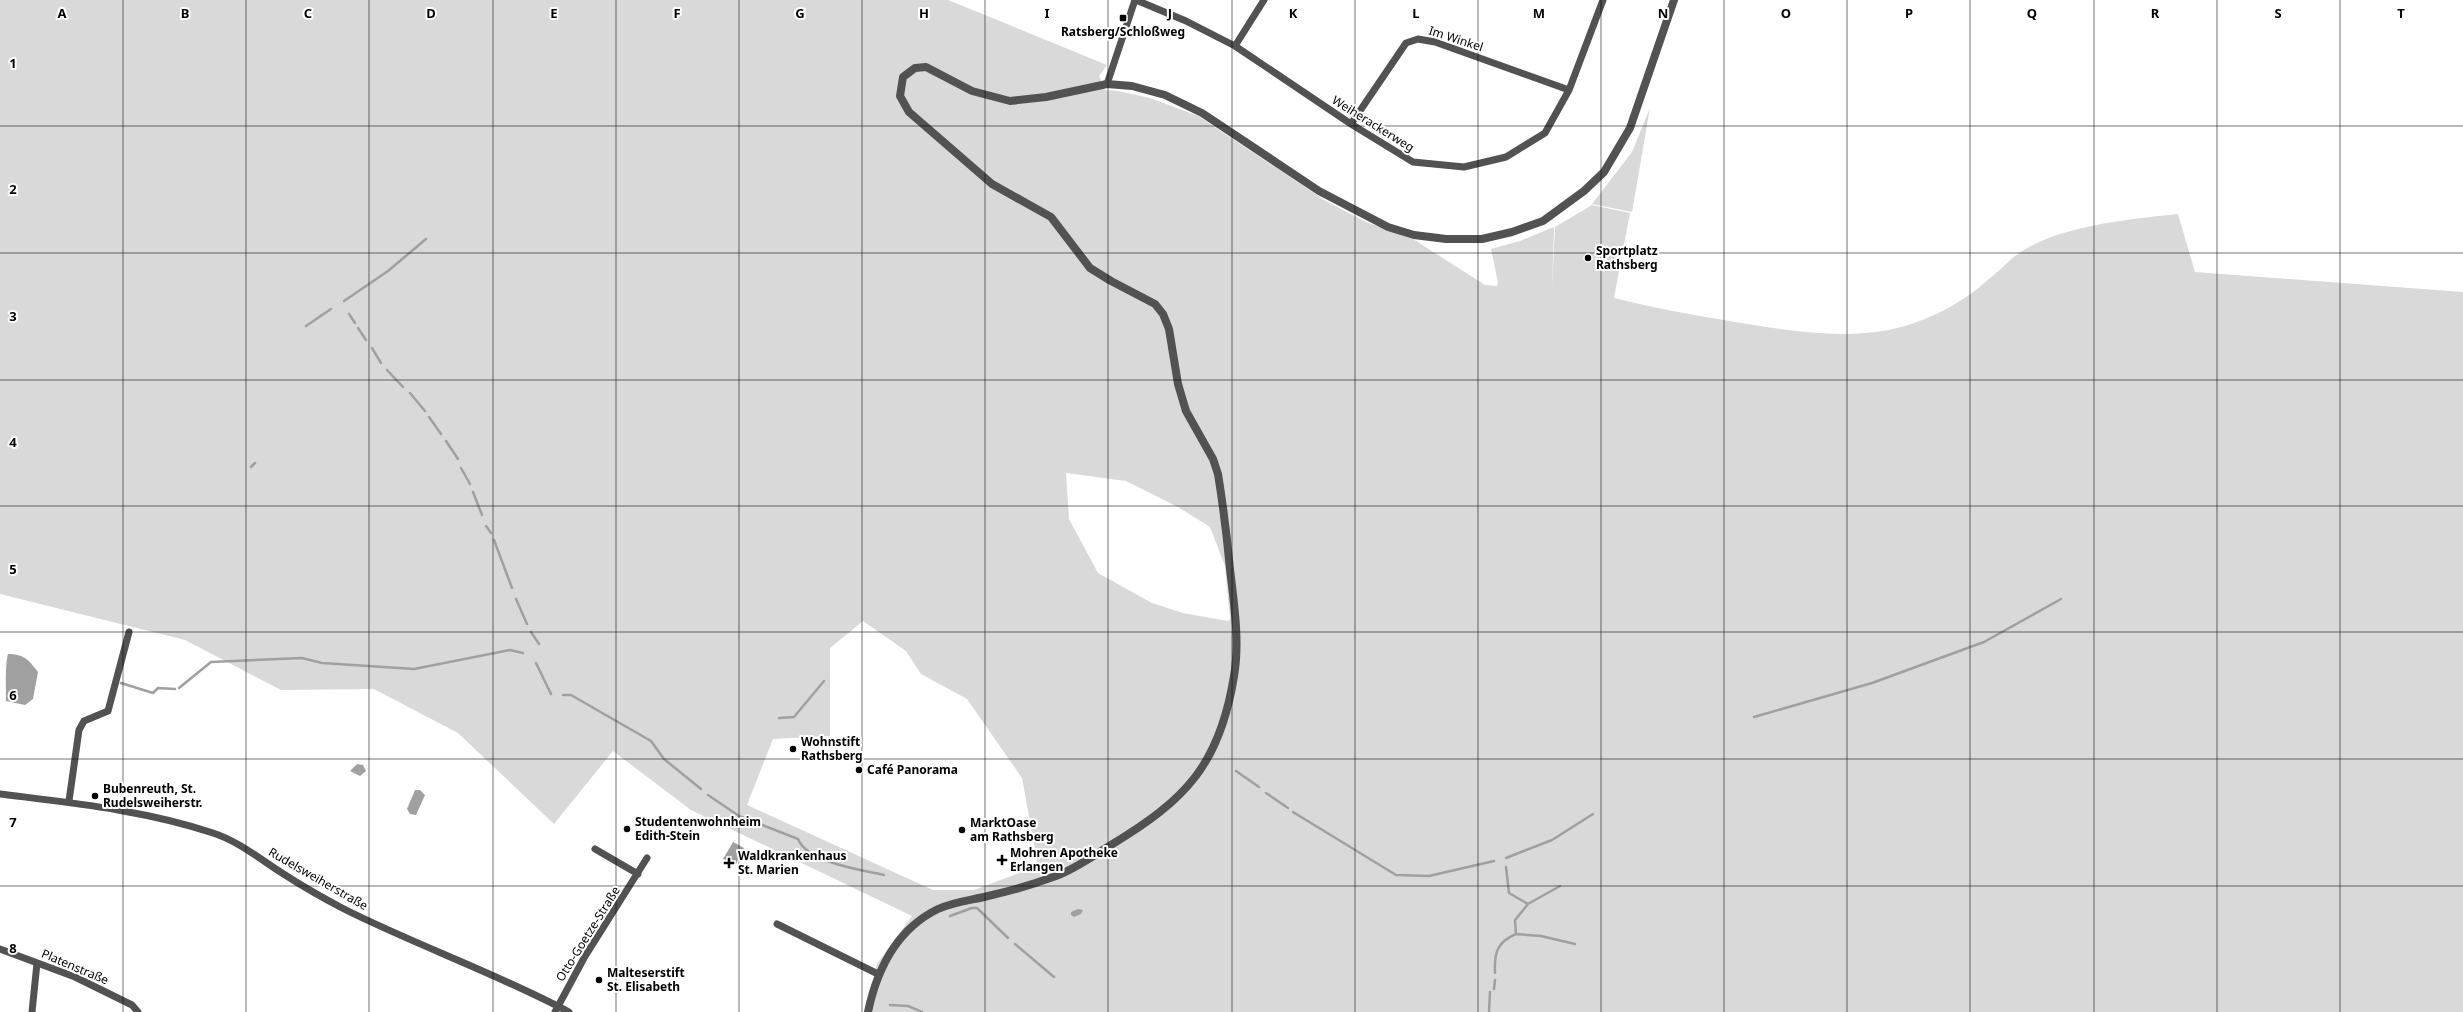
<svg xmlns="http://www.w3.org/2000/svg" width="2463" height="1012" font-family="'Noto Sans',sans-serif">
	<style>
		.green { fill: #d9d9d9; fill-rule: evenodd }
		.water { fill: #a0a0a0 }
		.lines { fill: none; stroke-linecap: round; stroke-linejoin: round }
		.stream { stroke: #a0a0a0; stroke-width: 2.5 }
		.minor { stroke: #525252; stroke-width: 7 }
		.tertiary { stroke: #525252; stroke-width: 8 }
		.grid { fill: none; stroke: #000; stroke-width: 1; stroke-opacity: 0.55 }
		.poi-dot { fill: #000; stroke: #fff; stroke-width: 1.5 }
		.labels { text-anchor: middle; stroke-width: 4; stroke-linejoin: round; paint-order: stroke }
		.poi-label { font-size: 12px; font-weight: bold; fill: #000; stroke: #fff; text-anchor: start }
		.street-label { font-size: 12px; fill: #000; stroke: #fff }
		.grid-label { font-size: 13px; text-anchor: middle; font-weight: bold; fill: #000; stroke: #fff; stroke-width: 4; stroke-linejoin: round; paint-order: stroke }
	</style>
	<rect width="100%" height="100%" fill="#fff"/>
	<path class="green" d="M0,0H948L1107,65L1099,76L1105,90L1118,91L1150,98L1198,116L1326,201L1366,222L1413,239L1485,285L1497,286L1498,283L1491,249L1520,241L1554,227L1552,290L1555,227L1592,205L1630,213L1614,298C1654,308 1694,315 1735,322C1791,331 1859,343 1914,323C1941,314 1968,298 1989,279C2001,270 2011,257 2024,250C2065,225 2131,219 2178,214L2195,272L2463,292V1012H865L877,964L912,916L691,810L613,751L554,824L458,733L374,689L281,690L185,640L0,594ZM1066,473L1126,481L1178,507L1210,527L1225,566L1230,619L1228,621L1183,613L1152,603L1098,573L1069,519ZM863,621L906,651L921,674L967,699L1022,778L1038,866L974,890H933L747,805L773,739L830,736V648Z
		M1650,108L1632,212L1592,204L1632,152Z"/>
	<path class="water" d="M8,654C24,654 29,660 38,672L33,699L25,705L6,701C6,688 5,665 8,654Z
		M357,764L363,765L366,771L360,776L350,771Z
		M415,790H420L425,795L416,815L410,814L407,809Z
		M733,842L744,848L736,864L723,859Z
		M1078,909L1083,910L1081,914L1074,917L1071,915V912Z"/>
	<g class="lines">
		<path class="stream" d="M344,301L388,271L426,239
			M349,314L355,323
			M306,326L331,309
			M358,328L366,340
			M372,348L381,363
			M387,370L403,387
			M410,393L425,411
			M429,417L441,434
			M446,441L458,459
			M251,467L255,463
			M461,468L470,484
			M473,492L482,515
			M486,526L491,533
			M494,540L512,588
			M516,599L527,624
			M531,632L539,644
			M536,663L551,694
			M121,683L153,693L158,688L175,689
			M179,688L211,662L302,658L322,663L414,669L510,650L523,653
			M563,695H571L651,741L664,759L701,789
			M1754,717L1872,683L1984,642L2061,599
			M779,718L794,717L824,681
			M1236,771L1259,787
			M1266,793L1288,808
			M708,795L739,816L798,839C807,862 861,870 884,875
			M1293,812L1396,875L1429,876L1494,861
			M1506,858L1552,840L1593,814
			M1528,904L1560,886
			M950,916L972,908H977L1008,938
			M1516,934L1541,936L1575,944
			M1015,944L1054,977
			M1495,973C1494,953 1497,942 1516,934L1515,920L1528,904L1509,893L1506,867
			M1494,989L1495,980
			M890,1005L908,1006L922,1012
			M1489,1012L1490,992"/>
		<path class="minor" d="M1136,0L1186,21L1235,46L1351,124L1413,162L1464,167L1506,157L1545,133L1569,90L1603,0
			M1235,46L1264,0
			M1107,84L1135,0
			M1351,124L1406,43L1418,39L1435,42L1569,90
			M0,794C72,803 144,810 213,833C238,841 260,859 282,873C302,886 323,898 344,909C418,946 496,973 569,1012
			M69,801L79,730L84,721L108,711L129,632
			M595,849L638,874
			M777,924L878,974
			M0,949L75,977L132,1005L138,1012
			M32,1012L37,963
			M555,1012L584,958L647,858"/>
		<path class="tertiary" d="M868,1012C877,969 897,929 938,909C953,902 972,900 988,896C1011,891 1034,884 1056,876C1075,869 1093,856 1111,845C1186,800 1220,764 1234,676C1240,642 1234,604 1230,569C1227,537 1223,505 1218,474L1213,459L1186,411L1178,384L1169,329L1163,314L1155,304L1111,281L1090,268L1051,217L992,184L909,112L900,96L903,77L915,68L926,67L972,91L1010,101L1046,97L1107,84L1132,86L1165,95L1202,113L1319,191L1388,227L1414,235L1446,239H1482L1512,232L1543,221L1584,191L1604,172L1630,128L1674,0"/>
	</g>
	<path class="grid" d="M123,0V1012M246,0V1012M369,0V1012M493,0V1012M616,0V1012M739,0V1012M862,0V1012M985,0V1012M1108,0V1012M1232,0V1012M1355,0V1012M1478,0V1012M1601,0V1012M1724,0V1012M1847,0V1012M1970,0V1012M2094,0V1012M2217,0V1012M2340,0V1012M0,126H2463M0,253H2463M0,380H2463M0,506H2463M0,632H2463M0,759H2463M0,886H2463"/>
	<g class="poi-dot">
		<rect x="1119" y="14" width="8" height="8" rx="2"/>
		<circle cx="1588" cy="258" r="4"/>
		<circle cx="793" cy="749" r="4"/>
		<circle cx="859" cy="770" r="4"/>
		<circle cx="95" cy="796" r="4"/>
		<circle cx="627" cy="829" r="4"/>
		<circle cx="962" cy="830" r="4"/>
		<path d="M1000 854h4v4h4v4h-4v4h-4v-4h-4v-4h4z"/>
		<path d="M727 857h4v4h4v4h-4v4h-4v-4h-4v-4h4z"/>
		<circle cx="599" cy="980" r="4"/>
	</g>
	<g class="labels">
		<g class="poi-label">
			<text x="1123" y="36" text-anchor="middle">Ratsberg/Schloßweg</text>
			<text x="1596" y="255">Sportplatz<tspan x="1596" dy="14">Rathsberg</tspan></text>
			<text x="801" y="746">Wohnstift<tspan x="801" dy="14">Rathsberg</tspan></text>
			<text x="867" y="774">Café Panorama</text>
			<text x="103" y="793">Bubenreuth, St.<tspan x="103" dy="14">Rudelsweiherstr.</tspan></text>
			<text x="635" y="826">Studentenwohnheim<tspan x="635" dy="14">Edith-Stein</tspan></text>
			<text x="970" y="827">MarktOase<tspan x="970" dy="14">am Rathsberg</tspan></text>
			<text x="1010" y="857">Mohren Apotheke<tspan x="1010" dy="14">Erlangen</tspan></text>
			<text x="738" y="860">Waldkrankenhaus<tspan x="738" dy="14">St. Marien</tspan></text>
			<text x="607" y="977">Malteserstift<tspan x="607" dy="14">St. Elisabeth</tspan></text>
		</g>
		<g class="street-label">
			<text transform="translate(1456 39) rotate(18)" y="4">Im Winkel</text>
			<text transform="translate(1373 124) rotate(32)" y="4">Weiherackerweg</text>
			<text transform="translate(318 879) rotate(30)" y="4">Rudelsweiherstraße</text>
			<text transform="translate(588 934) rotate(-58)" y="4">Otto-Goetze-Straße</text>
			<text transform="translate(75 967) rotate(23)" y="4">Platenstraße</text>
		</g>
	</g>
	<g class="grid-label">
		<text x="62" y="18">A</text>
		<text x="185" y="18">B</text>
		<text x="308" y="18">C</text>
		<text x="431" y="18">D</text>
		<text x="554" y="18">E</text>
		<text x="677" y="18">F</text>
		<text x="800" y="18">G</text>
		<text x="924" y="18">H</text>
		<text x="1047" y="18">I</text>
		<text x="1170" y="18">J</text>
		<text x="1293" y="18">K</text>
		<text x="1416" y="18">L</text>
		<text x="1539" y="18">M</text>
		<text x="1663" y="18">N</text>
		<text x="1786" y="18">O</text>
		<text x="1909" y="18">P</text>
		<text x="2032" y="18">Q</text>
		<text x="2155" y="18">R</text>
		<text x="2278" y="18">S</text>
		<text x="2401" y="18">T</text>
		<text x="13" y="68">1</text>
		<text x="13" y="194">2</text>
		<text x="13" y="321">3</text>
		<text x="13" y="447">4</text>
		<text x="13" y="574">5</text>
		<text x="13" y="700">6</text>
		<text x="13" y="827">7</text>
		<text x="13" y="953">8</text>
	</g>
</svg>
